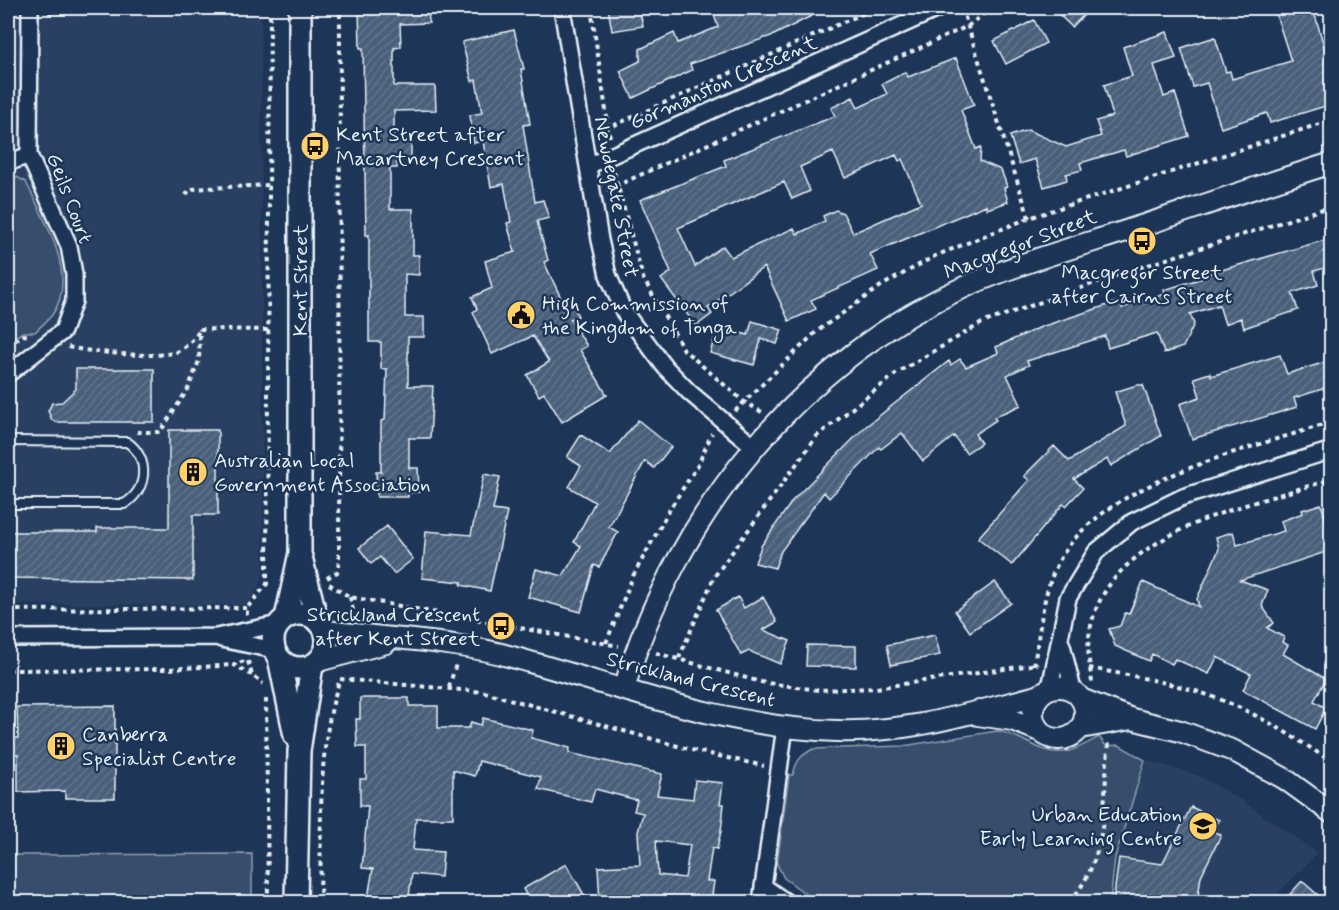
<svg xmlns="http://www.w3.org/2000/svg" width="1339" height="910" font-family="Mynerve,sans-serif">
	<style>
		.built { fill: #2a4162 }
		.green { fill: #374d6c; stroke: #909fb2; stroke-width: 1.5 }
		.building { fill: url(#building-hatch); stroke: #e8f1f8; stroke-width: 1.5; fill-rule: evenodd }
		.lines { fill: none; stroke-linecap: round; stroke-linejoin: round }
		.service-casing { stroke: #e8f1f8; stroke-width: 12 }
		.minor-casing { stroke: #e8f1f8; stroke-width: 20 }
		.tertiary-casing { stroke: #e8f1f8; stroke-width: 24 }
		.secondary-casing { stroke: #e8f1f8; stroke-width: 26 }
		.path { stroke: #e8f1f8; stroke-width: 4; stroke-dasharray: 4.5 4.5; stroke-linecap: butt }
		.service { stroke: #1d3557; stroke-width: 8 }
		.minor { stroke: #1d3557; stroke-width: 15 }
		.tertiary { stroke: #1d3557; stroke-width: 20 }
		.secondary { stroke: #1d3557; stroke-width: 21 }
		.labels { text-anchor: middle; stroke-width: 5; stroke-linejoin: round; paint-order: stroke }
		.street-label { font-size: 21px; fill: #e8f1f8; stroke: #1d3557 }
		.poi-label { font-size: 21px; fill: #e8f1f8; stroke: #1d3557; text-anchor: start }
	</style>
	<defs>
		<pattern id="building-hatch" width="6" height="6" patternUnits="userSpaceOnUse" patternTransform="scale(1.5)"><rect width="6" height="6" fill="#495e7a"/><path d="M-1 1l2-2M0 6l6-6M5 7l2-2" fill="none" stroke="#63768e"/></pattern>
	</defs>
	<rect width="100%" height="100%" fill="#1d3557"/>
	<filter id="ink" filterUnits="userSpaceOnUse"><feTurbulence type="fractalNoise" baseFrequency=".0167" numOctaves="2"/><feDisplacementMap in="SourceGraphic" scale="12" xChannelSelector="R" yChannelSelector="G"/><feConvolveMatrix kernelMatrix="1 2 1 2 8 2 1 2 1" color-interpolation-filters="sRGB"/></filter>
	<g filter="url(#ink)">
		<path class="built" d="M8,8H261L263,575L259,587L247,605L8,604Z
			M1146,760L1197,775L1241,800L1317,853L1270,902H1112L1118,856Z"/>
		<path class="green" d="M8,177H17L26,182C43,218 80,276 52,315C47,321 41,326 35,332H23L8,341Z
			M997,731C1021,734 1040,755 1064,752C1076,751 1089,742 1099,737L1106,746L1119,745L1145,760L1115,858L1110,902H817L784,878L777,864L789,775H793C796,761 800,756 813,749L903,746Z
			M252,854V902H8V855Z"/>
		<path class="building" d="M359,8H428L429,23L400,24L401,47L394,48V86H435L436,110L394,111V142H411V160H397V168H390V209H413V255H419V275L405,274V317H424V337H408V386H433L430,438H409V468H418L419,492L408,493V497H377L376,472H381V421L385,420L387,369H381V342H369V235H366L363,48H360Z
			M608,8H639L643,26L612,31Z
			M712,8H827L774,35L690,64L692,70L633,98L620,71L640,61V49L674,33L678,43L718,27Z
			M1052,8H1091L1072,27Z
			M1274,8H1313L1332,74V104L1270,123L1267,113L1221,128L1207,83L1193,87L1181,48L1215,37L1226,72L1230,71L1232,79L1291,61Z
			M1034,20L1046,43L1006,64L994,41Z
			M514,30L524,69H521L530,124L523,125L535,202L543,200L549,218L537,221L548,260L544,262L562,300L569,297L578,316L570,319L587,346L580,350L607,395L562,422L544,393L539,396L527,375L549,362L533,336L492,354L473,312L477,309L472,297L492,288L485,261L515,252L507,223L511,222L504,184L491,187L483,141L474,143L470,115L482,113L476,80L472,81L462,42Z
			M1167,32L1176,58L1154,65L1164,97L1175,93L1189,136L1126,156L1124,150L1080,163L1082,170L1066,174L1067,180L1044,187L1035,159L1019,164L1010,136L1028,130L1066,147L1101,136L1096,121L1113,116L1104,85L1132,76L1123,47Z
			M956,58L974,105L961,110L976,149L981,147L980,161L1001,170L1007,186L1004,188L1008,202L987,209L986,205L870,254L878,270L811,300L816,309L789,321L764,267L708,308L712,314L696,326L661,279L671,272L640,200L726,166L724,160L835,116L831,108L853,97L858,108L887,94L882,84L906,72L908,77ZM833,152L845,178L896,155L899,161L902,159L921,203L853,233L843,213L836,210L823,216L825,221L797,234L794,228L731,257L723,246L695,266L678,228L784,182L792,199L810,191L800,167Z
			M1332,238V266L1314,271L1318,285L1292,293L1298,310L1244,328L1241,318L1225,324L1219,305L1190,314L1194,324L1183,347L1164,353L1157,333L1108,348L1105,336L1027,361L1029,365L1007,375L1021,405L994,417L996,420L975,434L981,443L966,453L954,436L923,461L902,433L881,449L879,447L829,498L824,492L781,551L775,568L755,563L761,546L793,500L865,427L949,361L951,365L960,359L966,367L998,353L996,347L1041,327L1120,301L1122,308L1165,294L1164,290L1209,276L1208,274Z
			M752,321L782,330L777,344L761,339L754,365L710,353L718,327L748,335Z
			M1280,355L1287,374L1332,360V386L1294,398L1297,407L1192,439L1180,404L1200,397L1194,378L1210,373L1211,376Z
			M76,369H154V422H56L52,420L48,411L52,403L62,402L76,389Z
			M1137,385H1143L1161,436L1111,466L1107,459L1074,479L1083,488L1066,506L1063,504L1012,565L978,538L1029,480L1024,476L1054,446L1069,461L1126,426L1115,392Z
			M638,420L671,447L654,468L645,461L609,527L618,532L599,567L594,565L581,612L528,597L536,569L563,576L581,546L574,542L595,502L569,487L581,466L567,457L581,435L610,454Z
			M169,430H218V515H193V580L8,578V532H97V528H169Z
			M484,474L500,477L493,510L507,512L490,591L461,585L462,582L422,578L426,531L471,535Z
			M1321,504L1326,520L1332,518V550L1240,580L1268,590L1262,606L1274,623L1267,628L1284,637L1282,642L1288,645L1283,654L1326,679L1314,701L1326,708L1315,729L1243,690L1251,674L1217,657L1209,674L1175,659L1172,664L1152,654L1149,661L1115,646L1109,629L1120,626L1125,613L1129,614L1143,582L1199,607L1197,599L1219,549L1216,537L1233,532L1237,545L1284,531L1281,521L1303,513L1302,510Z
			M387,526L413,559L394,574L380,557L371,564L359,548Z
			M995,582L1011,603L970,632L955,611Z
			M738,597L744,608L763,597L777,622L763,630L790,641L780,664L749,651L741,655L716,610Z
			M935,635L940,655L891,665L887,645Z
			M807,645L856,646V667L806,666Z
			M360,698H409V706H438V728H469L471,722L481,725L483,718L533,730L531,738L570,748L569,753L662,774L657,795L693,799L695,780L723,783L720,804H724L721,831L717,849L712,848L707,881H714L711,903H600L598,867L640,865L638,832L643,813L634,811L637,800L595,789L591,802L538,789L541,777L479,761L475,776L453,770V818H416L413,850L443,852L441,877L412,874L409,896H384V903H367L373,869L362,868L368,806H360V779H366V747H357L356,719H360ZM656,841L690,845L685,878L658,875Z
			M115,706V798H65V791L18,792V754L8,755V738H18L17,707Z
			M1191,807L1219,820L1212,831L1221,835L1201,876L1197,903H1113L1119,858L1162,864Z
			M566,864L589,903H531L523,889Z
			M1302,881L1327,903H1282Z"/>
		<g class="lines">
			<g class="service-casing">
				<path id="service" d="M8,441L127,442C150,458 148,490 124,504H8"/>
			</g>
			<g class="minor-casing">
				<path id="minor" d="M562,8L600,240L608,275L624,312L665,367L689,392L754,447
					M8,163L29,155
					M588,166L940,8
					M8,374L63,331L74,301V274L69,246L29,155L30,8
					M8,638L216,637L279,624
					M221,639L275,650
					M1062,645L1073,690
					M1050,688L1068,598L1096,552L1132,522L1183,497L1332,450
					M763,886L786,902
					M761,902L785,726"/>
			</g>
			<g class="tertiary-casing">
				<path id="tertiary" d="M325,631C383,638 443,640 501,654C611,683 722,728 837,731C910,733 969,713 1038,696
					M318,661L386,643
					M1033 713a26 26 0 1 1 52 0a26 26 0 1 1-52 0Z
					M624,689C674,516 803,358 969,285C1024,261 1083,245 1141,226C1204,205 1268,183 1332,163
					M1081,699L1132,719L1180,731L1234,751L1285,779L1332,813
					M978,715L1012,720L1040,731
					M1080,728L1132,719"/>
			</g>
			<g class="secondary-casing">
				<path id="secondary" d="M301,557L317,621
					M273 641a27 27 0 1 1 54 0a27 27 0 1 1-54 0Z
					M286,618L300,553V8
					M279,658L295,736
					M296,902L299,751L312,665"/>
			</g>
			<path class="path" d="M591,8L610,138
				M962,8L1029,218
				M48,13L59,12V8
				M597,133L875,8
				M614,172L643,278L684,350L743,401L762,412
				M607,190L968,26L991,8
				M186,195L190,189L269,185
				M200,329L268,330
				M8,346L23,335L30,336
				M68,347C88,352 158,359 176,352C188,346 193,340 200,330
				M735,411L816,332L881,286L935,256L1029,218L1332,120
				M137,432H160L188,389L199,361L200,329
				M327,578L339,571L340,8
				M329,584L350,597L619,646
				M350,597L354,615
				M8,610L247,608
				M247,615V608L267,584L270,8
				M606,643L633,576L671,507L698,465L712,433
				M656,653L761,682L818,690L876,688L1038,664
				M679,658L714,577L817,436L897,373L982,323L1120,274L1332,206
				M244,661L234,665L252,675
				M248,661L252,675L263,684
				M1034,665C1040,631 1042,594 1058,563C1100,481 1250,449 1332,422
				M1089,668C1133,676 1177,683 1219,699C1259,714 1297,739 1332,762
				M8,670L168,669L234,665
				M340,679L484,692L692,750L764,766
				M1092,682C1090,668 1087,651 1089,637C1102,531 1249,506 1332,479
				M449,687L456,664
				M266,699L268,902
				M1047,748L1064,750L1074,746
				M320,902C322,828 316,750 340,679
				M1070,902C1112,851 1101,803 1109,742"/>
			<use href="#service" class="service"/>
			<use href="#minor" class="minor"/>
			<use href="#tertiary" class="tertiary"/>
			<use href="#secondary" class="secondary"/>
		</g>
	</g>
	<defs>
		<g id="bus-disc" transform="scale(1.5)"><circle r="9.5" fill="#ffd166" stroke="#1d3557"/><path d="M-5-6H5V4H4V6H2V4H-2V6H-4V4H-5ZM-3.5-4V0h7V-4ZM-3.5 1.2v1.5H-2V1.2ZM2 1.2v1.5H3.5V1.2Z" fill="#111"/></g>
		<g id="civic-disc" transform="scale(1.5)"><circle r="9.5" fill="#ffd166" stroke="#1d3557"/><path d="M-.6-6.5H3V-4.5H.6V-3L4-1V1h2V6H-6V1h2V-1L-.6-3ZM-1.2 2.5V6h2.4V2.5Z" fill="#111"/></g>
		<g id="building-disc" transform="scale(1.5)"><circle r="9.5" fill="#ffd166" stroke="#1d3557"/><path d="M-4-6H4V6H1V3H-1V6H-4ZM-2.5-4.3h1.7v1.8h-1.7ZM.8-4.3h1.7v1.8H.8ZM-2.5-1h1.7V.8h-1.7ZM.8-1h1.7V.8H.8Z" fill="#111"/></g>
		<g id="school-disc" transform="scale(1.5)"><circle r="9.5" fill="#ffd166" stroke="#1d3557"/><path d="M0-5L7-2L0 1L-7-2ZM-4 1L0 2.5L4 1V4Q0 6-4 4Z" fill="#111"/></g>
	</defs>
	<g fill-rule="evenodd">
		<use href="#bus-disc" x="315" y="146"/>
		<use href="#bus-disc" x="1142" y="241"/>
		<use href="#civic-disc" x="521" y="315"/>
		<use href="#building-disc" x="193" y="472"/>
		<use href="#bus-disc" x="501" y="626"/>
		<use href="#building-disc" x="61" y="746"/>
		<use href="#school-disc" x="1203" y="826"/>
	</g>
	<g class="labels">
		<g class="street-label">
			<text transform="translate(723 82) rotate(-24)" y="7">Gormanston Crescent</text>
			<text transform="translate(617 197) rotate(79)" y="7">Newdegate Street</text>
			<text transform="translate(70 198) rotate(69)" y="7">Geils Court</text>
			<text transform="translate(1020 244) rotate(-21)" y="7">Macgregor Street</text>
			<text transform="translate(300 280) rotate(-90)" y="7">Kent Street</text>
			<text transform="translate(691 679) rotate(14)" y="7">Strickland Crescent</text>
		</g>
		<g class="poi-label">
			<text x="336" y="141">Kent Street after<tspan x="336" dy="24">Macartney Crescent</tspan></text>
			<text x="1142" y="279" text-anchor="middle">Macgregor Street<tspan x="1142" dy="24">after Cairns Street</tspan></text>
			<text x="542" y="310">High Commission of<tspan x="542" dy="24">the Kingdom of Tonga</tspan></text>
			<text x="214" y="467">Australian Local<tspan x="214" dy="24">Government Association</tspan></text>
			<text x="480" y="621" text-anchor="end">Strickland Crescent<tspan x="480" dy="24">after Kent Street</tspan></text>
			<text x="82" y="741">Canberra<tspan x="82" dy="24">Specialist Centre</tspan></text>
			<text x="1182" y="821" text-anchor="end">Urban Education<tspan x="1182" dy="24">Early Learning Centre</tspan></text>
		</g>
	</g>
	<rect width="1339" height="910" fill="none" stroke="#1d3557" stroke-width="30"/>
	<rect x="15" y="15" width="1309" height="880" fill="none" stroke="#e8f1f8" stroke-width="2" filter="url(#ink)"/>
</svg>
